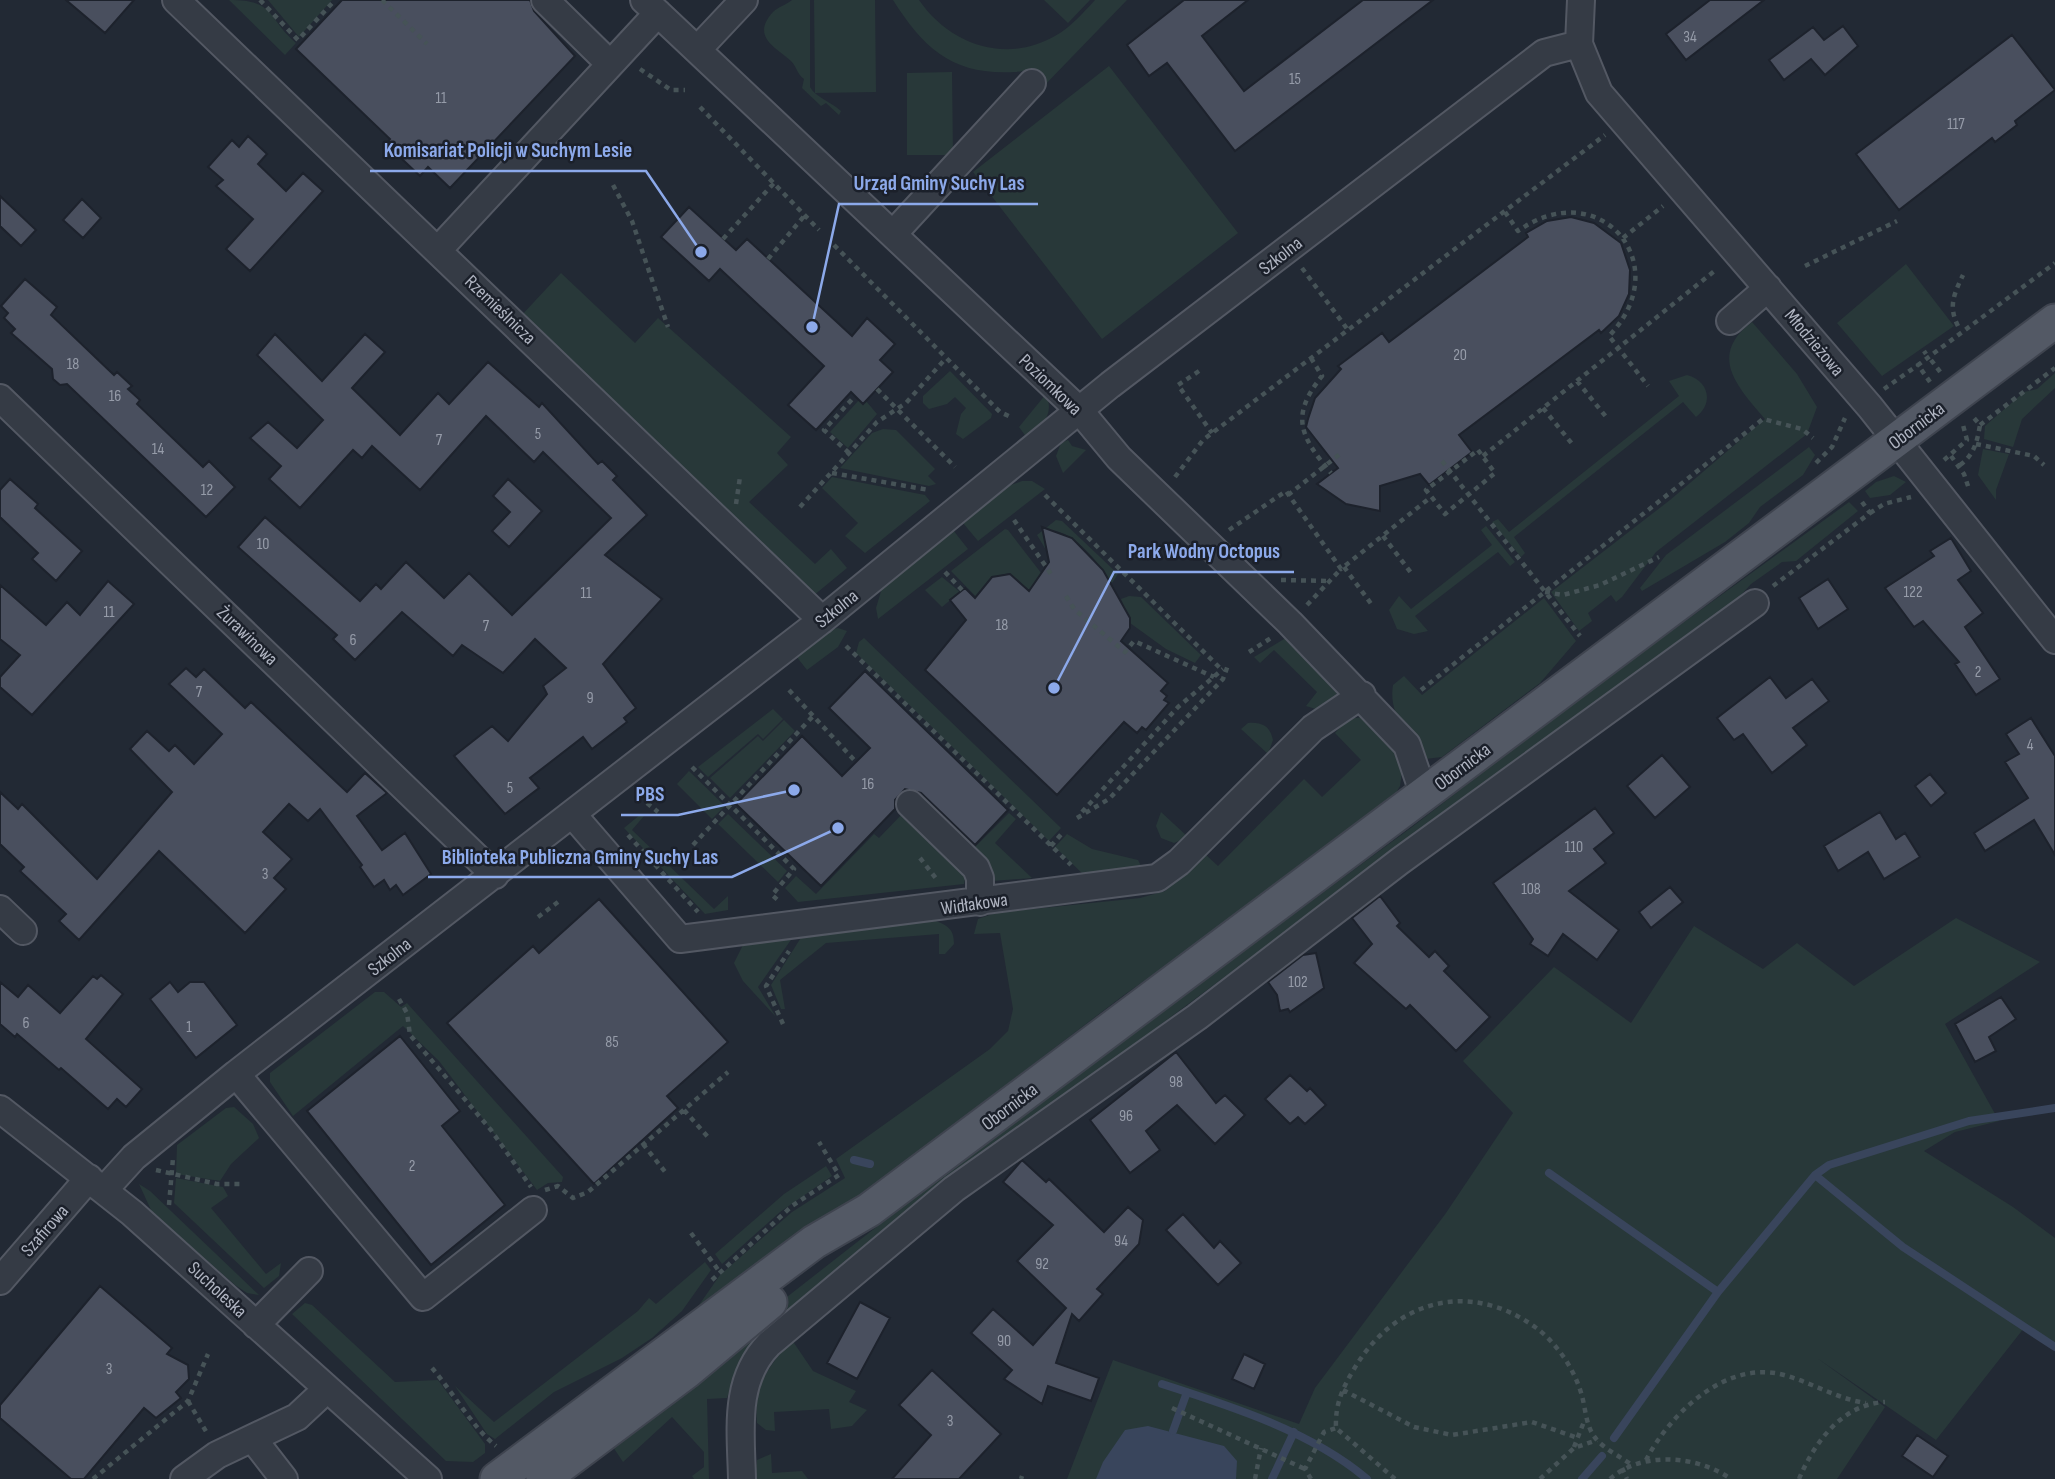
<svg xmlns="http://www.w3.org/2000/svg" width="2055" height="1479" font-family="'Sofia Sans Condensed',sans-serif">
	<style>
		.green { fill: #283839 }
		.water { fill: #39455c }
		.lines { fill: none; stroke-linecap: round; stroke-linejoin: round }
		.stream { stroke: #39455c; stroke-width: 8 }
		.building { fill: #494f5e; stroke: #1d222c; stroke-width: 2 }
		.minor-casing { stroke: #535863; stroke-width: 30 }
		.major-casing { stroke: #3f444f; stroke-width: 37 }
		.path { stroke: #465357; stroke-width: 4.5; stroke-dasharray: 5 5; stroke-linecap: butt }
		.minor { stroke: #353b45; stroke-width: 26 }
		.major { stroke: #535965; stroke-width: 33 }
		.labels { text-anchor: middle; stroke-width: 5; stroke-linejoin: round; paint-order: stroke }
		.number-label { font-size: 16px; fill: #969ca9 }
		.street-label { font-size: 19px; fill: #b0b5c2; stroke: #1b202a }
		.leader { fill: none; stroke: #8ca9ea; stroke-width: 2.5 }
		.callout-dot { fill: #8ca9ea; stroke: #1b202a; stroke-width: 2.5 }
		.callout-label { font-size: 21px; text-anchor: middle; font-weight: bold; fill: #8ca9ea; stroke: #1b202a; stroke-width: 5; stroke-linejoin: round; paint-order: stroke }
	</style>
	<rect width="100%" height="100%" fill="#222934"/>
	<path class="green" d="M229,0C276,0 266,17 296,43L285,55Z
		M268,0H332L299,37Z
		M792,0H810V87C815,97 830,101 841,111L839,115L826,103L821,106L802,88L804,79C797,74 797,67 791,61C777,48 750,37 773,12C778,7 786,5 792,0Z
		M814,0H875L876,92L815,93Z
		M893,0H919C950,45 1006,64 1055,36C1071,27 1083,13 1095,0H1127L1040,90L1023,74L1025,71C958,78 927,54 893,0Z
		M1044,0H1090L1068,23Z
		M1109,66L1238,233L1102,339L973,172Z
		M952,72L953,155H907V73Z
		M1906,264L1954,326L1882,376L1837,323Z
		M561,273L635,343L658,318L791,437L777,453L788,465L749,502L815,564L831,549L847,568L813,596L800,580L717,508L520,317Z
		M1752,322L1797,374L1817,407L1807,434L1656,552L1622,597L1616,602L1611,595L1588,613L1592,621L1579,631L1551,592L1670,500L1765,419C1738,387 1707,356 1752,322Z
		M950,371L992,414L991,418L963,439L956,434L961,414L966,408L955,397L947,404L929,409L923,403V396Z
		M2055,373V388L2022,419L2013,447L1984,439L1985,426L2024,392L2037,389Z
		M1687,375C1709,381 1714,403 1696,417L1683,402L1514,537L1525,553L1521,557L1492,522L1498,519L1509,532L1679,396L1669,381Z
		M1046,394C1055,416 1042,424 1027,438L1019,427Z
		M859,400L863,404L866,401L877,414L848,448L830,432Z
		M883,429L896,430L935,469L928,476L936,484L929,486L840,468L872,433Z
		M1068,440L1072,446L1086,450L1063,473L1056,456L1061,443Z
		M1809,447L1815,455L1803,475L1760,507L1749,523L1725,542L1642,591L1640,588L1666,555Z
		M1983,449L2009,454L1996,490V500L1978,475Z
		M1894,476L1906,482L1890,495L1870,498L1865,491L1876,482Z
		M832,477L925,495L930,501L865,553L845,536L858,523L822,488Z
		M1022,481H1032L1045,489L978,541L963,523L1008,486Z
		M1849,502L1858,511L1796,561L1782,562L1751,584L1732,605L1417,833L1029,1123L766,1326L740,1359L727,1398L707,1399L709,1479H694L692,1476L704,1467V1452L672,1417L623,1462L613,1447L751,1325L1007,1125L1412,827L1570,705Z
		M1056,520L1062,521L1118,574L1112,583C1097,562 1078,534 1051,530L1045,537L1046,550L1037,535Z
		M1486,526L1515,562L1510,566L1498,552L1415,616L1428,631L1414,634L1397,629L1389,610L1399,596L1411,609L1492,545L1481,530Z
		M1005,529L1008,530L1045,578L1030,591L1009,573L993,577L986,607L951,571Z
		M953,530L968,549L878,619L876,608L882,588Z
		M942,577L960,592L942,607L925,590Z
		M1129,596L1141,597L1201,655L1195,663L1166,649L1130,623L1121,599Z
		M1544,598L1576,641L1540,683L1442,757L1425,759C1409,735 1388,715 1393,685L1404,676L1422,695Z
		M838,628L847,631L838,647L807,670L796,656L829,630Z
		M1289,636L1337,690L1336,699L1319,710L1306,706L1317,692L1274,650L1260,663L1254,657Z
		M864,638L1061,828L1049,841L856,653L859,642Z
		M773,709L783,719L763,739L758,734L708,777L698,767Z
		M1371,716L1404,759L1400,786L1389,805L1293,877L1124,995L785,1253L692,1315L720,1275L792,1212L845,1178L836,1159L990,1049L1008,1031L1013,1009L1000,933L974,934L978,919L995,913L1140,898L1165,891L1205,854L1218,866L1304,779L1322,797L1361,760L1335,733L1348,719Z
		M784,720L795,731L730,798L710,778L758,736L763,741Z
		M1248,723C1262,722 1270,726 1273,740L1268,754L1241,729Z
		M689,771L725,806L712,819L677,784Z
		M904,812L966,875L964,884L798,902L785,888L796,876L816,894L874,834L879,838Z
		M1161,812L1188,837L1174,843L1161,838L1156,826Z
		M1009,813L1016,819L995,843L1032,878L992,881L985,859L975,847Z
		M641,814L644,816L632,830L714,909L728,896V910L705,914L624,828Z
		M728,814L787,871L778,882L718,824Z
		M1067,834L1092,849L1138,860L1142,868L1088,879L1055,847Z
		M1956,918L2040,962L1945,1024L1999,1121L1955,1132L1924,1151L2013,1207L2055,1238V1347L2024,1328L1936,1440L1817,1358L1885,1407L1837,1479H1067L1113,1360L1299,1424L1315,1388L1446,1213L1513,1113L1463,1061L1554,967L1631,1023L1694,926L1763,969L1797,943L1854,986Z
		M936,921C949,926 954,930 954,944L945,954H939V934L826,943L780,980L785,1009H781L771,985L802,936Z
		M793,937L758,987L776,1017L743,981L734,963L745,941Z
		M375,992H384L401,1007L407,1003L563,1177L562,1182L548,1183L537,1190L439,1061L403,1026L293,1116L270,1082V1073Z
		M234,1107L253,1124L259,1138L231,1164L220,1181L176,1174L177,1145L226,1108Z
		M826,1166L832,1176L780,1212L722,1264L715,1254L784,1194Z
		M176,1178L223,1187L228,1196L211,1208L266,1274L281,1263L279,1276L264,1288L174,1203Z
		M139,1184L150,1191L259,1295L247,1293L235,1285L152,1212Z
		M705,1262L711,1270L682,1311L652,1338L622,1358L554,1392L495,1439L487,1434L455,1386L494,1422L638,1311L649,1298L656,1304Z
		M305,1303L312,1305L395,1382L438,1380L485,1444V1453L473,1462L446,1461L292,1314Z
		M792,1340L813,1371L856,1391L849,1402L867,1410L852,1426L831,1429L829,1409L774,1412L775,1431L766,1430L757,1423C753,1386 768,1367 792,1340Z
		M771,1454L772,1473L802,1471L808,1479H755L757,1460Z"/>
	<path class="water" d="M1148,1426L1224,1446L1237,1461L1236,1479H1096L1103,1462L1125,1430Z"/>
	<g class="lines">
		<path class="stream" d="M854,1160L870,1164
			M1549,1173L1718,1292
			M1815,1175L1903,1247L2055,1347
			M1162,1384C1231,1406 1312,1432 1367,1479
			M1173,1431L1187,1392
			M1614,1438L1718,1292L1815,1175L1829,1165L1969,1121L2055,1108
			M1272,1479L1294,1432
			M1582,1479L1602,1456"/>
	</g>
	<path class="building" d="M66,0H134L105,33Z
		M342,0H530L534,11L575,56L450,188L428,167L420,176L386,144L390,139L296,49Z
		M1184,0H1248L1202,36L1244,91L1363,0H1433L1235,151L1167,63L1149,76L1127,45Z
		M1710,0H1764L1686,60L1666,34Z
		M1843,26L1858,46L1825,75L1811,59L1784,80L1769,60L1813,27L1824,40Z
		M2012,35L2055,90L2015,121L2017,125L1995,142L1992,138L1899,210L1856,154Z
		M248,136L267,154L258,164L286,191L303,173L323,191L250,271L226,249L253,219L216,186L223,180L208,167L232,140L239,147Z
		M0,196L36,230L21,246L0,226Z
		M82,199L101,218L83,238L63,220Z
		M689,207L736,250L747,239L852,336L867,318L895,344L880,360L893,372L863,404L851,392L816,430L788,405L824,366L720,269L709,281L661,237Z
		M1571,217L1594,223L1621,243L1630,270L1629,294L1619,316L1601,333L1599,330L1459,435L1472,452L1429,485L1420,474L1380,486V511L1346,504L1317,484L1338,468L1306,427L1308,419L1315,398L1341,369L1338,366L1382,333L1389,342L1528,237L1526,233L1547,221Z
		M25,279L57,307L51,315L114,375L117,372L132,386L128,389L140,400L137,404L203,467L209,461L235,487L206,517L67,384L60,385L53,379L52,369L11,333L15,329L4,318L8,313L1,306Z
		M275,334L322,381L365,334L385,352L352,388L400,435L438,393L449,404L488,362L539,407L542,403L598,464L602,461L617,476L613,480L647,515L605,555L662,599L603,664L636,708L624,718L627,722L592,749L583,737L530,778L539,788L505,814L454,756L492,726L508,741L547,694L543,686L566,668L535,639L503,673L462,645L453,656L402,612L355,660L333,639L337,635L238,547L265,517L360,601L376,584L381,589L406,562L444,598L469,573L512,615L611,518L543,452L534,462L486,416L420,490L372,446L362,458L353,450L300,508L269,479L281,466L250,438L268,422L297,448L323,420L257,355Z
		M10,479L38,504L35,508L82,551L56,581L32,559L38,553L0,517V490Z
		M508,479L542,511L509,547L492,531L510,512L493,496Z
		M1042,527L1072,538L1103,570L1130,618V628L1121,641L1168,683L1161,691L1167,696L1164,700L1169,703L1146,730L1142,727L1137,733L1124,722L1057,795L925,670L966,620L950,600L965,588L975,598L992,577L1010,574L1029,591L1049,562Z
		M1951,538L1971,571L1958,580L1983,613L1965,627L2000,679L1976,695L1955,664L1959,662L1923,621L1914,627L1885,588L1934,556L1930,551Z
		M1828,579L1848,609L1818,629L1799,598Z
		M108,581L134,604L32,715L0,687V677L20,655L0,639V585L46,625L67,602L80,615Z
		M186,668L196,677L204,669L245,708L251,702L347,792L365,773L387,793L357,816L382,850L405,833L431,874L403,895L396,885L390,890L384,880L374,887L360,867L362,865L320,809L308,821L289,804L263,832L292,859L274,878L286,889L245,933L159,851L79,940L59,921L66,914L20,871L24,867L0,844V792L18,809L22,804L97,879L172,792L130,749L147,731L169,751L175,745L194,764L222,734L169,684Z
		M865,671L1008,810L975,845L921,793L905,789L895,800V809L821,886L736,804L802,736L842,776L870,748L829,708Z
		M1770,677L1786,698L1812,679L1829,701L1793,728L1807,745L1772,773L1743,734L1734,740L1717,718Z
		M2031,718L2055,756V855L2034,820L1985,851L1974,833L2028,798L2005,762L2019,754L2006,734Z
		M1662,755L1690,787L1655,818L1627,786Z
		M1930,774L1946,793L1931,806L1915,786Z
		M1595,808L1614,833L1594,849L1606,863L1569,891L1619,930L1597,960L1563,934L1548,956L1530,944L1533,939L1493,883Z
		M1880,812L1896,839L1905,833L1920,857L1884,879L1868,852L1838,871L1824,846Z
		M1670,887L1683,902L1651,928L1639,912Z
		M1380,896L1400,923L1397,926L1429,957L1435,951L1449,966L1444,971L1490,1017L1456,1051L1410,1005L1406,1009L1354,963L1372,944L1352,918Z
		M599,899L728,1042L667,1096L678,1108L594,1184L447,1023L533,946L539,953Z
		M1316,953L1324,988L1290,1012L1288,1009L1280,1011L1277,995L1268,982L1303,955Z
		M101,975L123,994L86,1039L142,1089L126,1107L117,1099L108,1109L61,1068L59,1070L17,1034L15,1037L0,1024V982L18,997L28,985L60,1013L93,976L97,979Z
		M170,982L178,992L190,982H204L237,1025L196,1058L150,999Z
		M2001,997L2016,1019L1989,1037L1996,1051L1975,1062L1955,1024Z
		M400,1036L460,1111L442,1126L505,1205L431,1265L307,1111Z
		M1176,1052L1216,1103L1225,1095L1245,1115L1215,1144L1177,1105L1146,1131L1160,1150L1130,1173L1090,1120Z
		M1290,1075L1307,1091L1310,1088L1326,1105L1305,1124L1298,1117L1290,1124L1265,1099Z
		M1022,1160L1046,1182L1049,1179L1104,1232L1128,1207L1143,1220L1139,1244L1097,1289L1103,1294L1079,1321L1072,1314L1056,1363L1099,1378L1091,1401L1048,1386L1042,1404L1004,1379L1012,1370L971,1333L993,1309L1033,1345L1066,1308L1017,1261L1053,1225L1003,1182Z
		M1183,1214L1214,1248L1220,1241L1241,1263L1218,1285L1166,1230Z
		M100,1286L172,1348L167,1354L188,1365L189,1379L176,1392L181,1398L156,1418L144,1408L84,1479H71L0,1418V1405Z
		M860,1302L890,1318L857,1379L827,1363Z
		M1244,1354L1265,1364L1254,1389L1232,1379Z
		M932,1370L1001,1434L959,1479H892L931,1435L899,1405Z
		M1917,1435L1948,1456L1933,1477L1902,1456Z"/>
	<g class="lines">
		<g class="minor-casing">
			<path id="minor" d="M176,0L822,620
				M545,0L610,64
				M644,0L1080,411L1119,458L1290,623L1407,745L1424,795
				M1581,0L1579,44L1599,93L1870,407L2055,640
				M697,50L744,0
				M893,234L1032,83
				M439,249L658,13
				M1730,321L1768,288
				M0,398L495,875
				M910,804L976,868L980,878V902
				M573,815L680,939L1157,878L1179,862L1313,728L1362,695
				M0,909L23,931
				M236,1074L423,1297L533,1210
				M0,1109L132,1213L428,1479
				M104,1190L134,1157L236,1074L822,620L1110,385L1544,53L1579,44
				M0,1281L89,1178
				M256,1325L309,1271
				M253,1439L284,1479
				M184,1479L217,1455L297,1417L327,1389
				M742,1479C741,1431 733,1381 769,1344L954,1189L1197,1017L1400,861L1755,603"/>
		</g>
		<g class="major-casing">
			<path id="major" d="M497,1479L814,1242L869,1210L2055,321
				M543,1479L686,1372L770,1302"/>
		</g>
		<path class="path" d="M260,0L298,40L335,0
			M382,0L427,44
			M640,69L671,90H685
			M700,107L819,230
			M613,185L632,221L668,327
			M1505,212L1518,231C1599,173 1678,264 1609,336L1648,386
			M1623,238L1663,206
			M723,239L774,183
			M834,245L1000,412L1013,418
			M768,259L805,215
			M1805,266L1897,221
			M1302,268L1348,330
			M1958,326C1948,306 1954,294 1963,275
			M1924,351L1926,354
			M1311,358L1322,376C1289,417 1301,437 1331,473
			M1931,360L1941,373
			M1199,371L1178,385L1212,433
			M1577,381L1607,418
			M1930,382L1918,365L2055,263
			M877,389L955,467
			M1884,389L1918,365
			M1543,408L1573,445
			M1980,425L2055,368
			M1976,444L2034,456L2044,465
			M1478,450L1495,473L1445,514L1426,490Z
			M849,453L824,430L855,396
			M1483,456L1717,269
			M1951,456L1964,474L1969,489
			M1944,460L1967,440L1963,425
			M1442,461L1580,636
			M1816,463L1832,447L1845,418
			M1960,465C1974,455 1977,442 1980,425L1974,418
			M832,473L929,490
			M1175,477L1203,440L1605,135
			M1045,495L1222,670
			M1288,495L1340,454
			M736,504L740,477
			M800,507L877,422L906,403L946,358
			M1870,513L1884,504L1911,497
			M1014,520L1053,577
			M1229,530L1286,491L1341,569L1431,497
			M1383,536L1412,574
			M1344,567L1372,605
			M945,572L962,590
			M1281,580L1330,581
			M1773,586L1870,513L1862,502
			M1545,592L1563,595L1600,585L1659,557
			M1066,596L1074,609L1125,652L1134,641L1214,677
			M1307,605L1341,569
			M846,646L1071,865
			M1249,652L1271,638
			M789,690L856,762
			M1421,690L1763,419L1802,429L1813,438
			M692,767L794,869L772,895L779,901
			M647,803L658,812
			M1082,812L1178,707L1223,669
			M1077,818L1109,799L1223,679L1228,665
			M628,835L698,912
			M693,845L813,716
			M1051,846L1064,831
			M920,858L938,881
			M538,917L558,902
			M399,999L407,1013L410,1035L491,1130L531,1187
			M783,1024L766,986L789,951
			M684,1110L708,1137
			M643,1144L666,1173
			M156,1170L217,1184H242
			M545,1190L558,1186L573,1198L588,1192L728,1072
			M169,1205L173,1158
			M691,1233L719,1271
			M712,1280L792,1206L839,1175L819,1142
			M432,1368C452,1391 473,1428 496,1446
			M1343,1390L1414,1427L1452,1435L1532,1422L1578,1438
			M188,1401L207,1433
			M1172,1408L1305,1469
			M1574,1447L1585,1419
			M1646,1460C1670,1414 1726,1359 1784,1375C1813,1383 1837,1399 1866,1403
			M1622,1468L1627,1479
			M93,1479L188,1401L208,1354
			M1021,1479L1022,1476
			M1255,1479L1261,1448
			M1311,1479L1305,1469L1324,1432L1336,1428
			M1395,1479L1336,1428C1335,1405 1342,1389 1354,1369C1394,1301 1468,1279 1535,1327C1557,1343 1575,1370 1582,1396C1586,1411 1586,1428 1597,1440C1606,1450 1621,1457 1632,1465
			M1540,1479L1574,1448L1597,1440
			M1610,1479C1641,1451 1697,1455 1731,1479
			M1799,1479C1815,1441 1843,1404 1885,1402"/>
		<use href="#minor" class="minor"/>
		<use href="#major" class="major"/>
	</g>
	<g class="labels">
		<g class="number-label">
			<text x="1690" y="42">34</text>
			<text x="1295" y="84">15</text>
			<text x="441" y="103">11</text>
			<text x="1956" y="129">117</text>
			<text x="1460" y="360">20</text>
			<text x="73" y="369">18</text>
			<text x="115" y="401">16</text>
			<text x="538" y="439">5</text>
			<text x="439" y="445">7</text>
			<text x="158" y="454">14</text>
			<text x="207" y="495">12</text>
			<text x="263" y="549">10</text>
			<text x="1913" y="597">122</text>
			<text x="586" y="598">11</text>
			<text x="109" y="617">11</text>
			<text x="1002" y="630">18</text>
			<text x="486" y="631">7</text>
			<text x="353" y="645">6</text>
			<text x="1978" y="677">2</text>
			<text x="199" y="697">7</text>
			<text x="590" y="703">9</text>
			<text x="2030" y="750">4</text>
			<text x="868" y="789">16</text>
			<text x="510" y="793">5</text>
			<text x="1574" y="852">110</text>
			<text x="265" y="879">3</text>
			<text x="1531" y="894">108</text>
			<text x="1298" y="987">102</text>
			<text x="26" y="1028">6</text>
			<text x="189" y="1032">1</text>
			<text x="612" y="1047">85</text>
			<text x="1176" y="1087">98</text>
			<text x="1126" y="1121">96</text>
			<text x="412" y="1171">2</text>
			<text x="1121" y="1246">94</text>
			<text x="1042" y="1269">92</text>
			<text x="1004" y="1346">90</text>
			<text x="109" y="1374">3</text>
			<text x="950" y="1426">3</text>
		</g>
		<g class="street-label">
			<text transform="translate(1280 255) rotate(-38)" y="7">Szkolna</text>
			<text transform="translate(501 309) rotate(44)" y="7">Rzemieślnicza</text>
			<text transform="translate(1815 342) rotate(50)" y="7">Młodzieżowa</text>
			<text transform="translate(1051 384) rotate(44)" y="7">Poziomkowa</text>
			<text transform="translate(1916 425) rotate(-37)" y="7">Obornicka</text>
			<text transform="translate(836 608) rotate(-39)" y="7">Szkolna</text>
			<text transform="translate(248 635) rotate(44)" y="7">Żurawinowa</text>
			<text transform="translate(1462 766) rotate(-37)" y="7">Obornicka</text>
			<text transform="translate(974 903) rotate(-8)" y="7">Widłakowa</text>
			<text transform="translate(389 956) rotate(-38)" y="7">Szkolna</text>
			<text transform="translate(1009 1106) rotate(-37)" y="7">Obornicka</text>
			<text transform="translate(44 1230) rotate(-49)" y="7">Szafirowa</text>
			<text transform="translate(218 1289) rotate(43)" y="7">Sucholeska</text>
		</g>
	</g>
	<path class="leader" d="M701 252L646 171H370M812 327L839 204H1038M1054 688L1114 572H1294M794 790L678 815H621M838 828L732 877H428"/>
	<g class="callout-dot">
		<circle cx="701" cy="252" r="7"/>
		<circle cx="812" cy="327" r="7"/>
		<circle cx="1054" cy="688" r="7"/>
		<circle cx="794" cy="790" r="7"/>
		<circle cx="838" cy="828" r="7"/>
	</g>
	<g class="callout-label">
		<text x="508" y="157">Komisariat Policji w Suchym Lesie</text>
		<text x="939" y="190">Urząd Gminy Suchy Las</text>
		<text x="1204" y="558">Park Wodny Octopus</text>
		<text x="650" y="801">PBS</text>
		<text x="580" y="864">Biblioteka Publiczna Gminy Suchy Las</text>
	</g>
</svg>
